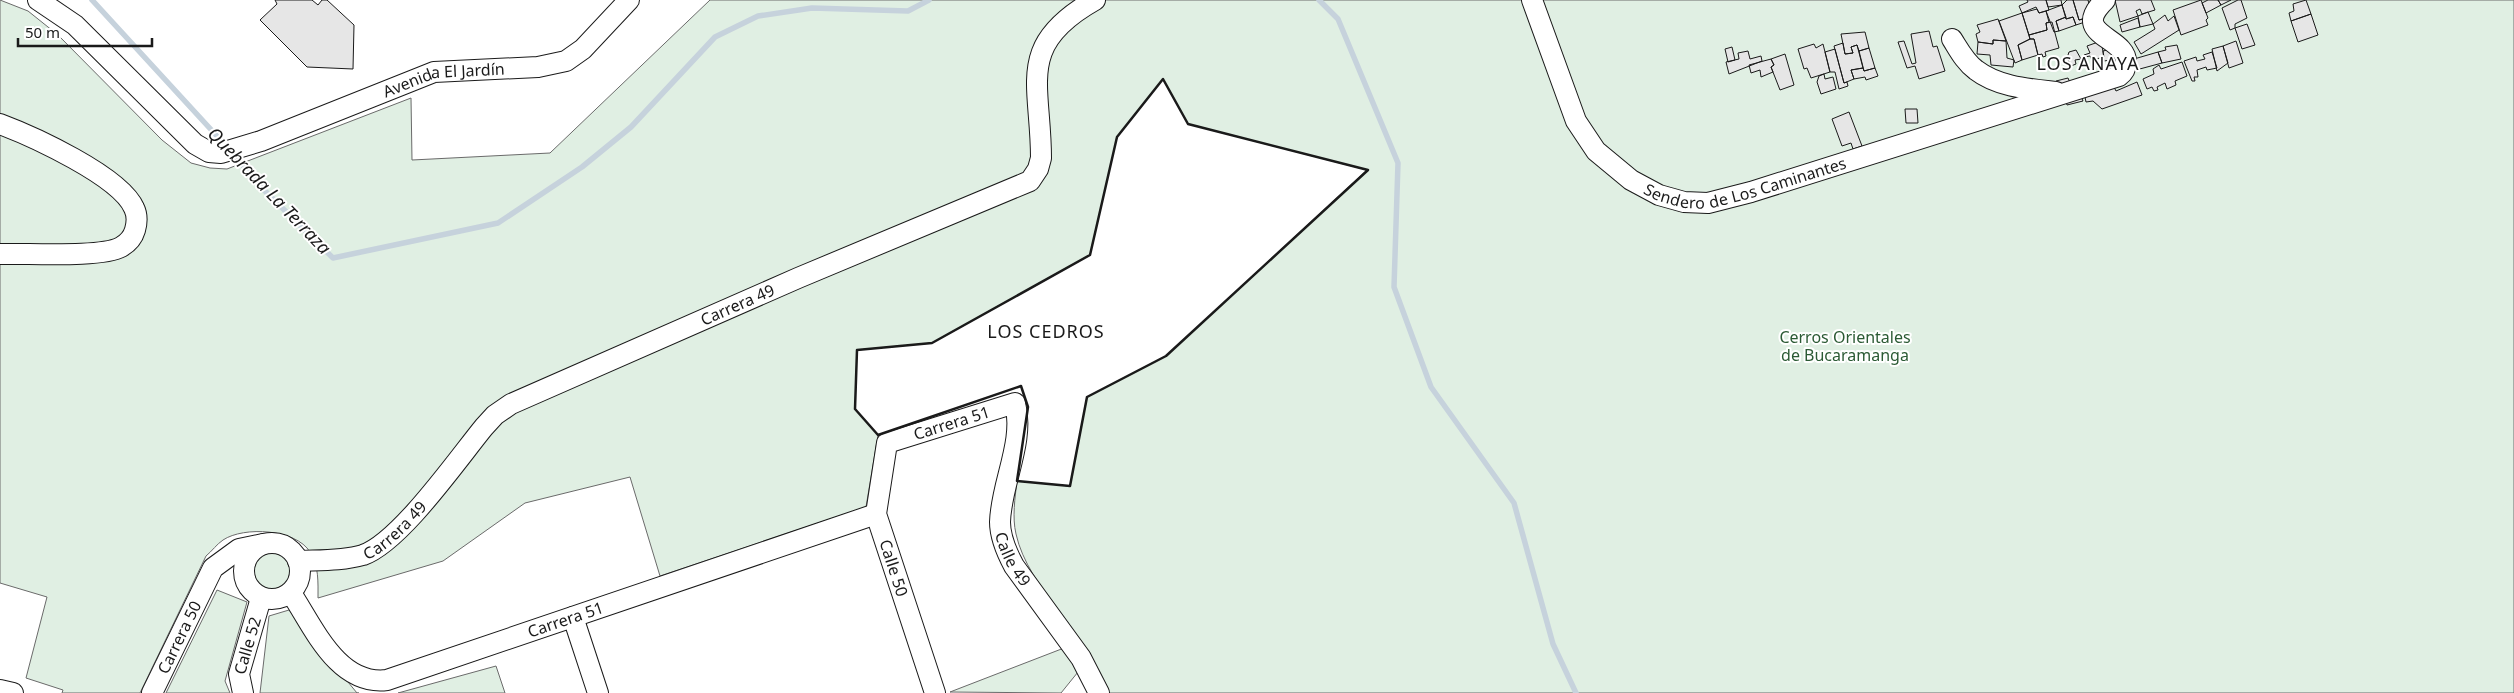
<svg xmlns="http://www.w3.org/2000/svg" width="2514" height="693" font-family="'Noto Sans',sans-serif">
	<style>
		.green { fill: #e0efe3; stroke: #6a6a6a }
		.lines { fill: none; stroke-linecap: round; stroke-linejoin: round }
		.stream { stroke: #c6d2dc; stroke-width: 5.5 }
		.building { fill: #e6e6e6; stroke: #1a1a1a }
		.minor-casing { stroke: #1a1a1a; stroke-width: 22 }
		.minor { stroke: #fff; stroke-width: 20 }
		.wall { stroke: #1a1a1a; stroke-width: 2.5 }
		.labels { text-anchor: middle; stroke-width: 4; stroke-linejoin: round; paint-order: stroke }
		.street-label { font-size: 16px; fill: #1a1a1a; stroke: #fff }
		.park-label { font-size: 16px; fill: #2b5a34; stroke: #fff }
		.neighbourhood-label { font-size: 18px; letter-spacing: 1px; fill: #1a1a1a; stroke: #fff }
		.water-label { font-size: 18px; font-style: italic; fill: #1a1a1a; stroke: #fff }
	</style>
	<rect width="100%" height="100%" fill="#fff"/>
	<path class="green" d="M0,0L28,11L58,35L162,140L191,163L210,168L227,169L411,98L412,160L550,153L710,0H2514V693H1108C1090,636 1028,589 1016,534C1012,517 1015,498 1017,481L1070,486L1087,397L1166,356L1367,170L1188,124L1163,79L1117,137L1090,255L932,343L857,350L855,409L878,435L866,507L660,576L630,477L525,503L443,561L318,598C318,582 319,566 310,552C296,529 244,526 223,540C217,544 212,551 206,556L140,693H62L63,690L26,678L47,597L0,583Z
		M252 572a20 20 0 1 1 40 0a20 20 0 1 1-40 0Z
		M217,590L247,602L225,681L230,693H166Z
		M289,610L357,693H359H260L269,616Z
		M1064,648L1078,672L1061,693L950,692Z
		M496,666L505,693H398Z"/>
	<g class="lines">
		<path class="stream" d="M92,0L227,147
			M1319,0L1338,19L1398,163L1394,287L1431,387L1514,503L1553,644L1576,693
			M233,154L264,190L333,258L498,223L582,167L631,127L715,37L758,16L812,8L908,11L929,0"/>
	</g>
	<path class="building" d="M275,0H312L318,5L322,0H327L354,25L353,69L307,67L260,20L277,4Z
		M2027,0H2046L2049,10L2039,13L2036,7L2022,13L2019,6L2028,2Z
		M2046,0H2061L2062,5L2048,7Z
		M2067,0H2073L2079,20L2083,19L2085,22L2076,25L2073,17L2066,19L2062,5Z
		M2073,0H2088L2092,16L2079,20Z
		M2115,0H2151L2155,10L2142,14L2140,9L2136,11L2138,16L2120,22Z
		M2201,0L2208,18L2206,20L2208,25L2181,35L2173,10Z
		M2208,0H2218L2221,5L2206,13L2202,3Z
		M2218,0H2231L2221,5Z
		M2238,0H2241L2247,18L2235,24V28L2230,30L2222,8Z
		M2306,0L2311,14L2291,21L2289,13L2294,11L2293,4Z
		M2062,5L2066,17L2056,21L2059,31L2054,32L2046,11Z
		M2037,9L2039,13L2046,11L2049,22L2046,23L2047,30L2029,35L2022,13Z
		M2148,12L2153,24L2140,27L2138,16Z
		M2022,13L2030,39L2018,45L2022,60L2015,63L1999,21Z
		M2311,14L2318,35L2298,42L2291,21Z
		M2165,15L2168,21L2174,16L2179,30L2141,54L2134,42L2155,29L2153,24Z
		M2066,17V19L2073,17L2076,25L2059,31L2056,21Z
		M2138,18L2140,27L2122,32L2120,25Z
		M1998,19L2006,41L1993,40V44L1978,42L1976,34L1980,32L1977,25Z
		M2052,22L2059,48L2045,52L2046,56L2043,57L2042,54L2038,55L2034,39H2030L2029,35L2047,30L2046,23Z
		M2247,24L2255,45L2242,49L2235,28Z
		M1929,31L1933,47L1937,46L1945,71L1919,79L1915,66L1907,68L1898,42L1904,41L1912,64L1916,63L1911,34Z
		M1865,32L1869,48L1859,51L1857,45L1851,47L1853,53L1845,54L1841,34Z
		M2030,39H2034L2038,55L2022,60L2018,45Z
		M1993,40L2006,41L2007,58L2014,60L2013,67L1991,65L1990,55L1977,54L1978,42L1993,44Z
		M2101,41L2104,57L2092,60L2090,56L2085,57L2084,55L2090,53L2087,46Z
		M2236,41L2243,63L2229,68L2223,46Z
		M1843,43L1845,54L1853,53L1851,47L1857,45L1863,68L1851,70L1854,79L1844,83L1834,46Z
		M1814,44L1816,48L1823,44L1830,72L1811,78L1807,68L1804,69L1798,49Z
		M2177,45L2181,59L2162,63L2158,52L2166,50L2165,47Z
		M2223,46L2228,63L2217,71L2212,49Z
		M1732,47L1735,60L1728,62L1725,49Z
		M1869,48L1875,68L1864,71L1859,51Z
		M2116,48L2117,59L2104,61L2103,51Z
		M1835,49L1844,83L1847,82L1848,86L1839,89L1835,72H1830L1825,52Z
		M2076,50L2081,59L2075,60L2076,64L2071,66L2067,58L2069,52Z
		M1748,51L1750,59L1761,56L1762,61L1729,74L1726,62L1739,59L1738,53Z
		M2158,52L2162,63L2136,70L2134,59Z
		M2212,52L2217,68L2207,70L2206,67L2197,70L2198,77H2194L2195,81H2192L2184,61L2196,57L2197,61L2205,59L2203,55Z
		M1785,54L1794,85L1780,90L1771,67L1774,65L1771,59Z
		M1771,59L1774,65L1771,67L1773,72L1761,77L1760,70L1751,73L1749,65Z
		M2182,62L2187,76L2175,81L2176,85L2167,89L2165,83L2157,87L2158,90L2154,91L2152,87L2147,89L2143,79L2154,74L2153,69L2159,65L2161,69Z
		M1863,68L1864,71L1875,68L1878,76L1866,80L1865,77L1854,79L1851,70Z
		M1824,74L1825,79L1833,77L1836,89L1821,94L1817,82L1819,76Z
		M2068,78L2071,85L2058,89L2056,81Z
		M2137,82L2142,95L2102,109L2093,101L2086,102L2085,97L2112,83L2116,91Z
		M2079,92L2083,101L2067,105L2064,96Z
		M1905,109H1917L1918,123H1906Z
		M1849,112L1862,146L1853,149L1851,143L1842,146L1832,119Z"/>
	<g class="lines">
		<g class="minor-casing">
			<g id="minor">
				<path id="s1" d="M38,0L75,25L195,144L209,152L221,153L261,141L434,72L538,67L566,61L583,49L629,0"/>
				<path id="s2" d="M1532,0L1576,121L1596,151L1631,180L1659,195L1684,202L1708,203L1751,192L2119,76C2123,73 2126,69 2126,63C2128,36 2068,36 2105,0"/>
				<path d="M1952,39C1959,50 1965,62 1976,70C1998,87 2029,89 2056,92"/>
				<path d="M0,124C32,136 120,176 134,208C137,214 137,223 135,230C133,237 128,243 121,247C101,258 27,253 0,254"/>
				<circle cx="272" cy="571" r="28"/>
				<path id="s3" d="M298,561C319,560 342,561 363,555C400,542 457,460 484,427L495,415L511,404L798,278L1030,181L1038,169L1041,158C1041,83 1015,45 1095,0"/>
				<path id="s4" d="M291,593C314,628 338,686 387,680L876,514"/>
				<path d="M573,617L598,693"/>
				<path d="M0,690L13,693"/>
				<path id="s5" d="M152,693L213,568L239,549L263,544"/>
				<path id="s6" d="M243,693L239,674L261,598"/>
				<path id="s7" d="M935,693L876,514L887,443L1015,403C1025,442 1001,483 1000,522C1000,537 1007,553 1014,566L1081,658L1099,693"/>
			</g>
		</g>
		<use href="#minor" class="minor"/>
		<path class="wall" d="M1163,79L1188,124L1368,170L1166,356L1087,397L1070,486L1017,481L1028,407L1021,386L878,435L855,409L857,350L932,343L1090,255L1117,137Z"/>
	</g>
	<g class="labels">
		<g class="street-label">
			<text dy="6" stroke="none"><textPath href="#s1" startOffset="478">Avenida El Jardín</textPath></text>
			<text dy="6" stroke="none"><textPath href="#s2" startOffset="331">Sendero de Los Caminantes</textPath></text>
			<text dy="6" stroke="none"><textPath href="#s3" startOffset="526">Carrera 49</textPath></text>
			<text dy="6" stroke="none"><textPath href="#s7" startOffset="328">Carrera 51</textPath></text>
			<text dy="6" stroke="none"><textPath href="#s3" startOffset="106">Carrera 49</textPath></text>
			<text dy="6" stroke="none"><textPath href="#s7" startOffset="555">Calle 49</textPath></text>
			<text transform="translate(894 568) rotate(72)" y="6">Calle 50</text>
			<text dy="6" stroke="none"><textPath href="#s4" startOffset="326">Carrera 51</textPath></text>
			<text dy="6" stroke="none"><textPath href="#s5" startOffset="62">Carrera 50</textPath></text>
			<text dy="6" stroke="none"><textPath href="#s6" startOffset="49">Calle 52</textPath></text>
		</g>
		<g class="park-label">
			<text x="1845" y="343">Cerros Orientales<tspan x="1845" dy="18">de Bucaramanga</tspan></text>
		</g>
		<g class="neighbourhood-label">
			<text x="2088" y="70">LOS ANAYA</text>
			<text x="1046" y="338">LOS CEDROS</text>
		</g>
		<g class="water-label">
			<text transform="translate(269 191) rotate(46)" y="6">Quebrada La Terraza</text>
		</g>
	</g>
	<path d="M18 38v8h134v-8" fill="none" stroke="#1a1a1a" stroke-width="2.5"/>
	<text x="25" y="38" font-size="15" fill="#1a1a1a" stroke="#ffffff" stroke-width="4" paint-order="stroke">50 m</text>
</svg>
